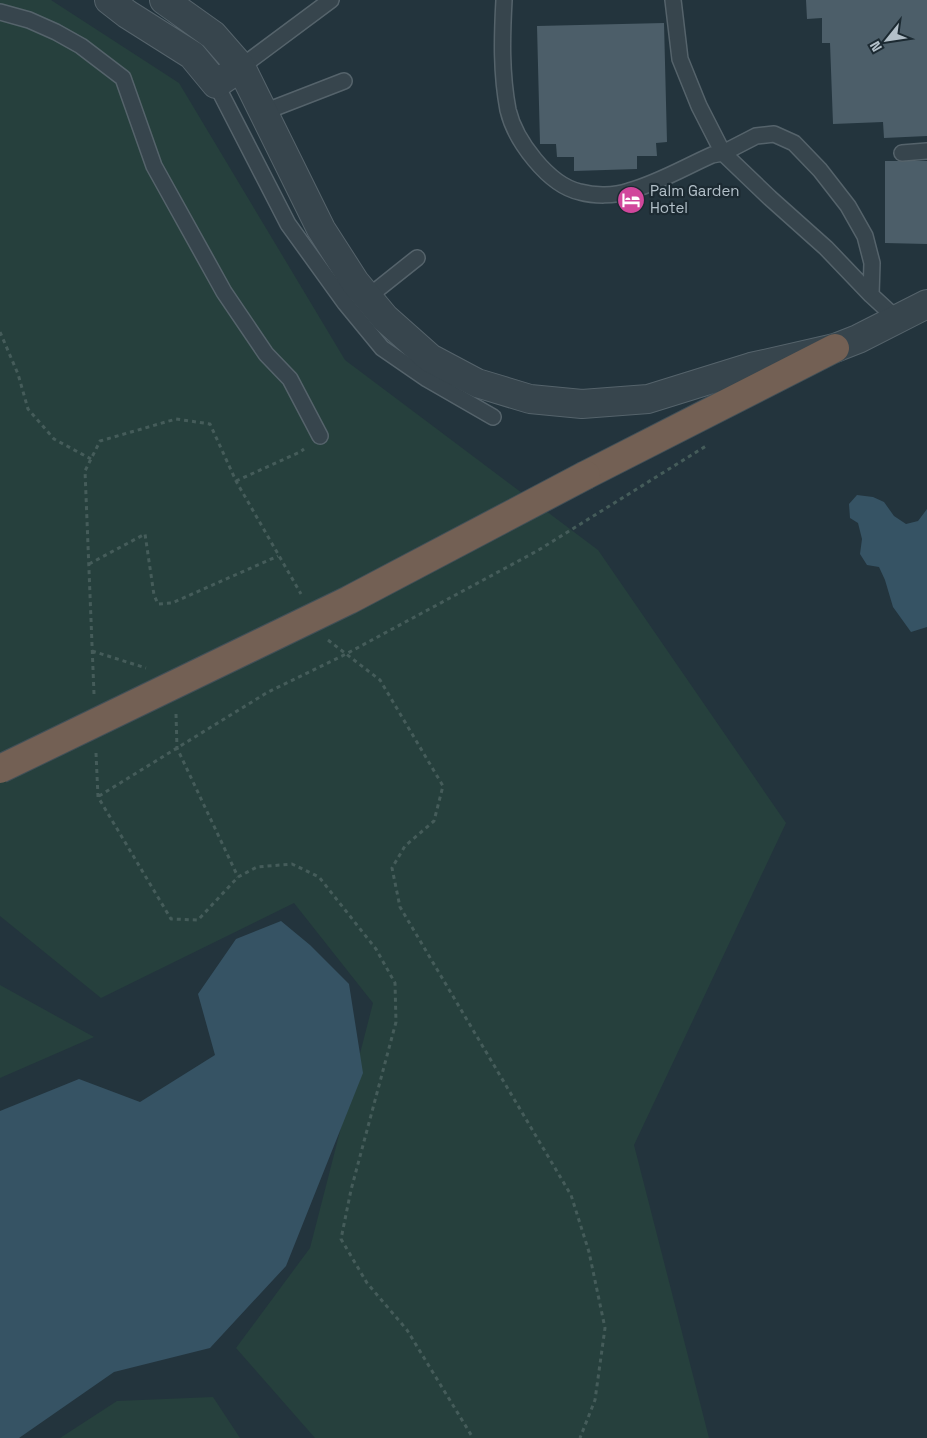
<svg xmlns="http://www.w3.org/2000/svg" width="927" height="1438" font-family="'Space Grotesk',sans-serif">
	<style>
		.green { fill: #26403d }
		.water { fill: #365364 }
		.building { fill: #4c5e69 }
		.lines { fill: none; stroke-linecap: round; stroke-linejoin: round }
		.service-casing { stroke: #55636b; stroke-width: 18 }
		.tertiary-casing { stroke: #55636b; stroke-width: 30 }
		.motorway-casing { stroke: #425058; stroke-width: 30 }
		.path { stroke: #455c5a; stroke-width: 3; stroke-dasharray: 4 4; stroke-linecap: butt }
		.service { stroke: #37454d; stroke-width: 15 }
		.tertiary { stroke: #37454d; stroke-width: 28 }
		.motorway { stroke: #736054; stroke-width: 28 }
		.motorway-bridge-casing { stroke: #425058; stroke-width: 30; stroke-linecap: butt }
		.motorway-bridge { stroke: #736054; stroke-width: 28 }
		.labels { text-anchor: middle; stroke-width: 4.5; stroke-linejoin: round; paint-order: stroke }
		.poi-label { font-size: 15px; fill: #b3c0c9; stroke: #1c2a32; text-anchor: start }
	</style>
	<rect width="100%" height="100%" fill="#23343d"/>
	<path class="green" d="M0,0H51L179,83L345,360L598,550L786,823L634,1145L709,1438H315L236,1348L310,1248L373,1003L294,903L101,998L0,916Z
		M0,985L94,1037L0,1078Z
		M213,1397L240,1438H60L117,1401Z"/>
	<path class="water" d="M857,495L873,497L884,502L894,516L906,524L918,521L927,509V627L911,632L893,607L885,580L879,567L867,565L860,554L862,539L858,523L850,518L849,504Z
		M281,921L310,945L349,984L363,1073L286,1266L210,1348L114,1372L19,1438H0V1111L79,1079L140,1102L215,1055L198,994L236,939Z"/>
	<path class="building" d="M806,0H927V136L884,138L883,122L833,124L830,43H822V18L807,19Z
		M664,23L667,142L656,143L657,156H637V169L574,171V157H557L556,144H540L537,26Z
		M885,161H927V244L885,243Z"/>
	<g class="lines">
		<g class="service-casing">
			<path id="service" d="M504,0C502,37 501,73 508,110C515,140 548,185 580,192C595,196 614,196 629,191C658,183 685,167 712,155L723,153L770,198L826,248L871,295L897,319
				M673,0L680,59L699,106L723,153L756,136L774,134L794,143L820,170L848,206L865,236L872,263L871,295
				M0,12L29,20L56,32L81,46L123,78L154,166L224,292L266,354L290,379L320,436
				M241,67L331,0
				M216,84L288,224L345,303L382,348L427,379L493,417
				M264,112L344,81
				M902,153L927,151
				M368,297L417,258"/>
		</g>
		<g class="tertiary-casing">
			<path id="tertiary" d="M109,0L127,14L192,55L216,84L241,67
				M164,0L213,35L241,67L321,229L355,282L385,318L430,358L477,383L530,399L582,404L648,399L751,367L835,348L858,339L927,304"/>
		</g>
		<g class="motorway-casing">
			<path id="motorway" d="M586,475L835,348"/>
		</g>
		<path class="path" d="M0,332L18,374L28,409L54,439L91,459
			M236,481L300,452L304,449
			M89,564L145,534L154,595L158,604L172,603L278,556
			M328,640L380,680L443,786L434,821L405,846L392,868L400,907L571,1195L589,1252L605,1328L595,1400L580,1438
			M92,651L146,668
			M94,694L85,471L100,441L176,419L210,424L236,481L301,594
			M176,714L177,748L238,877
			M96,753L98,797L171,919L198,920L238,877L257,867L292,864L319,877L376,949L395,983L396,1022L351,1190L341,1239L367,1283L407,1330L473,1438
			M99,796L268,692L346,654L537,551L706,446"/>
		<use href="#service" class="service"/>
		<use href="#tertiary" class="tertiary"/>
		<use href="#motorway" class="motorway"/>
		<g class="motorway-bridge-casing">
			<path id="motorway-bridge" d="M0,769L349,600L586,475"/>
		</g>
		<use href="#motorway-bridge" class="motorway-bridge"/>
	</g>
	<defs>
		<g id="hotel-disc" transform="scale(1.4375)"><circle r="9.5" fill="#d1479c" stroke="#1c2a32"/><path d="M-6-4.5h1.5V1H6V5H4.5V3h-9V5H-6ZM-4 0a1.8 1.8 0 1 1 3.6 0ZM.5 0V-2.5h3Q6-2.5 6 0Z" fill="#fff"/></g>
	</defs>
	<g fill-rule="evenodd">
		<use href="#hotel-disc" x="631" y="200"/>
	</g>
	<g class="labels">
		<g class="poi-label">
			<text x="650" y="196">Palm Garden<tspan x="650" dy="17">Hotel</tspan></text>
		</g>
	</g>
	<g transform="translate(887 40) rotate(240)" stroke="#1c2a32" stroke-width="4" paint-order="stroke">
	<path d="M0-4L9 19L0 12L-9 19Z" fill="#b3c0c9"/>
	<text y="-8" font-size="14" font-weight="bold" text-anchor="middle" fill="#b3c0c9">N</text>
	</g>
</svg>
